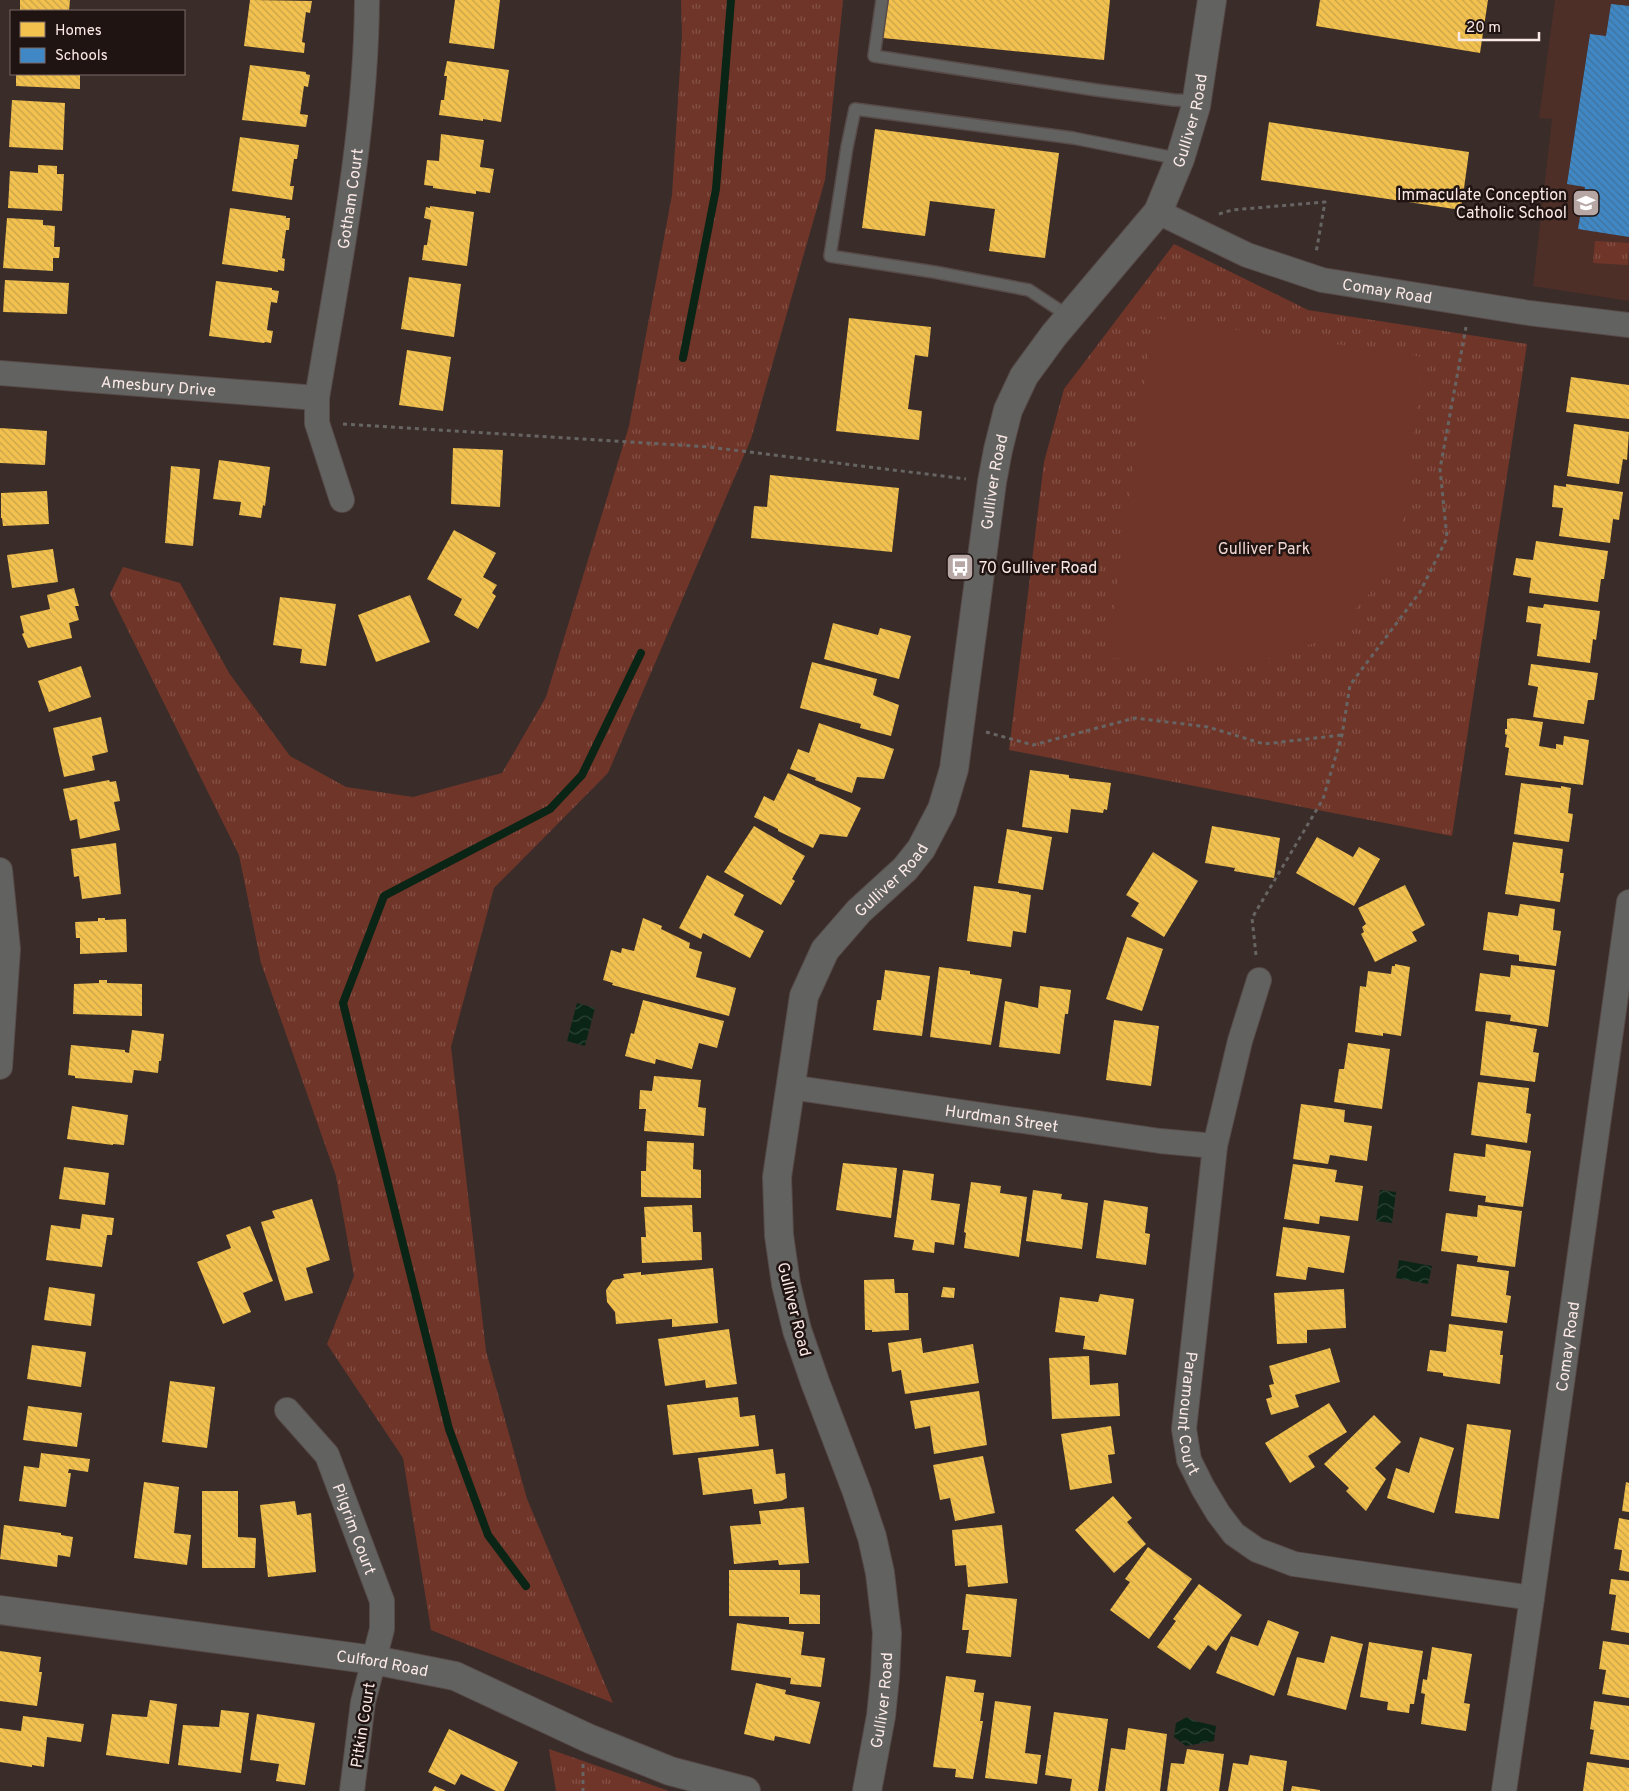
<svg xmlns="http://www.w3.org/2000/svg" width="1629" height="1791" font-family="Overpass,sans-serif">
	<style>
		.built { fill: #4d2f28 }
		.park { fill: url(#park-tufts) }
		.pitch { fill: #703529 }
		.water { fill: url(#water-waves) }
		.homes { fill: url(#homes-back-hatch) }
		.schools { fill: url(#schools-back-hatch) }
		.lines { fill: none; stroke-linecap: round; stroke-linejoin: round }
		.stream { stroke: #0a2415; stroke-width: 8 }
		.service-casing { stroke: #574b49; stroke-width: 14 }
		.minor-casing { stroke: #574b49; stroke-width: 26 }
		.tertiary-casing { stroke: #574b49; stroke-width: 30 }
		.path { stroke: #676563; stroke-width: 3; stroke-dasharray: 4 4; stroke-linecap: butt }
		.service { stroke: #626260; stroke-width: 11 }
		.minor { stroke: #626260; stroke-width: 24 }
		.tertiary { stroke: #626260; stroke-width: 28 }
		.labels { text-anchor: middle; stroke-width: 5; stroke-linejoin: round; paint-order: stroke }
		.street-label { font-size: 16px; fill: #fbe9e6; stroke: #201412 }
		.poi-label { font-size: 16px; fill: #fbe9e6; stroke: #201412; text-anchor: end }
		.park-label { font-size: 16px; fill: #f0d6d0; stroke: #201412 }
	</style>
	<defs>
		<pattern id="park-tufts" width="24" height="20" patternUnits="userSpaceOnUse" patternTransform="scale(1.25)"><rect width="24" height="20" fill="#703529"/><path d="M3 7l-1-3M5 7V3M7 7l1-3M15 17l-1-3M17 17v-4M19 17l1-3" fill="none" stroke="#855248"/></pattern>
		<pattern id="water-waves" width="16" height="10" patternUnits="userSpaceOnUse" patternTransform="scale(1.25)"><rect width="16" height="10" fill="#0a2415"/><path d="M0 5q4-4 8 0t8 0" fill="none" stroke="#2f4437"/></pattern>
		<pattern id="homes-back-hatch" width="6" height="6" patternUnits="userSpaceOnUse" patternTransform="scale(1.25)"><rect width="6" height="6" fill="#f2c14e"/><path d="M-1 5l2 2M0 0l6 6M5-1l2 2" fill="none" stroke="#c8a24c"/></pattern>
		<pattern id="schools-back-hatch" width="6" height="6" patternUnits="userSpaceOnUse" patternTransform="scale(1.25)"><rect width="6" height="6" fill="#3f88c5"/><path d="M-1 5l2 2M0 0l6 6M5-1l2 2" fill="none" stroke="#437198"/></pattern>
	</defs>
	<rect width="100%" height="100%" fill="#3a2c29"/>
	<path class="built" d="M1555,0H1629V301L1533,286L1552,119L1539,118Z"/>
	<path class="park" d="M681,0H843L825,180L751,439L608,773L494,888L451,1047L486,1351L527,1499L613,1703L431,1630L403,1458L327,1344L354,1276L336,1176L261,963L239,855L110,594L123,567L180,583L229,673L290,756L346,787L413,797L502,773L546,697L629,426L672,195L682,36Z
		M1595,241L1629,243L1628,265L1593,263Z
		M1174,244L1308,310L1527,344L1452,836L1009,750L1044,462L1064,389Z
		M549,1749L669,1791H556Z"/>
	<path class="pitch" d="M1154,318L1423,357L1401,535L1378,584L1329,638L1246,666L1108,658Z"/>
	<path class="water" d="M577,1003L595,1008L585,1046L567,1041Z
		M1380,1190L1396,1192L1392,1223L1376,1221Z
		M1399,1260L1432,1266L1428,1284L1396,1278Z
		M1187,1717L1195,1721L1216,1726L1214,1741L1186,1746L1174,1737L1176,1723Z"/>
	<path class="homes" d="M20,0H70L69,11H20Z
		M250,0L312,1L310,13L306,12L302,42L305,43L304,53L244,46Z
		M455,0H500L494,49L449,43Z
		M887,0H1110L1104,60L883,38Z
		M1320,0H1488L1480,53L1316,26Z
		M447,61L509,70L501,122L483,119V121L439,115L441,100H444L447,76H444Z
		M250,65L306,72V74L310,75L308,87L304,86L300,114L308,115L306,127L242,120Z
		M16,74H80V89L16,86Z
		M12,100L65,103L63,150L9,147Z
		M1269,122L1469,152L1461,210L1261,180Z
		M875,129L1059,153L1045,258L989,251L995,209L930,201L925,236L862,228Z
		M441,134L484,140L480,167L494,169L490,193L476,191V194L433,188V186L424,185L427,160L439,161Z
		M240,137L299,145L297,159H294L290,186H294L292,200L232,191Z
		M38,165L57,166V174H64L62,211L8,208L10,171L38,173Z
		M430,206L474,212L467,266L422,260L424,245H427L431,220L424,218L426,207L430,208Z
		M230,208L286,216V218H290L289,230H286L282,258L285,259L284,271L278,270V272L222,264Z
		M7,218L43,220V225L55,226L54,247H60L59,258H53V271L3,268Z
		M409,277L461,284L454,337L401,329Z
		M5,280L69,283L67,314L3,312Z
		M216,281L272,288V290L279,291L277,303L271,302L267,330L273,331L271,343L265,342L264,343L209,336Z
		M849,318L931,327L928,357L915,355L908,409L922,411L919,440L836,431Z
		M407,350L451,357L443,411L399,405Z
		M1571,377L1629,385V419L1566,412Z
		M1574,424L1629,432L1627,460L1623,459L1619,484L1567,476Z
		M0,428L47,431L45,465L0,463Z
		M453,448L503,450L500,507L451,504Z
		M219,460L270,467L265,506L263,505L261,518L239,515L241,502L213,499Z
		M171,466L200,469L193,546L165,543Z
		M770,475L899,488L892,552L751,538L754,506L767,507Z
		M1566,484L1623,492L1619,520L1613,519L1610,543L1559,536L1563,508L1552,507L1554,485L1566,487Z
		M47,491L49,524L3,526L2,518H1V493Z
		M454,530L496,553L483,577L497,585L492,593L496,596L478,629L454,615L462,599L427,579Z
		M1536,541L1608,551L1604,579H1601L1598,602L1529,593L1531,578L1513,575L1516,558L1533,560Z
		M53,549L58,582L12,588L7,555Z
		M74,588L79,606H75L79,620L69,623L72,638L28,648L22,634L24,633L20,616L50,609L47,595Z
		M410,595L430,642L376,662L358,615Z
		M280,597L336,604L326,666L300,663L302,649L273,645Z
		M1544,604L1600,611L1596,640L1593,639L1590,663L1537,656L1541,624L1526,622L1528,606L1543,608Z
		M833,623L878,635L880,628L911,636L899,679L824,659Z
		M812,662L877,679L873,695L899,705L891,736L860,728L861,724L800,708Z
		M1531,664L1598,673L1594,700H1588L1584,724L1533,717L1538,687L1528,685Z
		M81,666L91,697L49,712L38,681Z
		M101,717L108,752L92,756L95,770L64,777L53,728Z
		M1513,718L1543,722L1539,746L1556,749V744L1563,745L1564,736L1589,740L1583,785L1505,775L1509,748L1505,747L1507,735L1505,734V729H1507V719Z
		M819,723L894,749L884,779L857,777L852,793L815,780L816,778L790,769L798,749L809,753Z
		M1030,770L1069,775V778L1111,783L1107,810L1104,809L1103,813L1071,809L1068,833L1022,827Z
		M788,773L861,808L847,837L820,834L813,848L778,831V829L754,817L764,796L774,801Z
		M109,780L110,782L116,781L120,801L114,802L120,830L80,839L77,819L70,821L63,789Z
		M1521,783L1561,788V786L1571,788L1568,813L1573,814L1569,842L1514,834Z
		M754,826L805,856L792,879L795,881L781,905L724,872Z
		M1212,826L1280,838L1274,878L1234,871L1235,868L1205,863Z
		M1007,829L1052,837L1043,890L998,883Z
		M1317,837L1353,857L1359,847L1380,859L1354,906L1296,873Z
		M1513,842L1563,849L1560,873H1564L1560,902L1505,894Z
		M116,843L121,894L82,899L79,876L74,877L71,849Z
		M1153,852L1198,881L1164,937L1131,916L1139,903L1126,895Z
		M707,875L744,895L734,915L764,931L750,958L703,933L701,939L679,928Z
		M1405,885L1425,925L1412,932L1417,941L1375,962L1361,934L1364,932L1362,927L1366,924L1358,908Z
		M974,886L1019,892V893L1031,895L1026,933L1013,931L1011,947L967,941Z
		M1520,904L1555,909L1553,930L1561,931L1556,966L1519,961V955L1483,950L1488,912L1518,916Z
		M98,918H105V920L126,919L127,952L80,954V938H76L75,922L98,921Z
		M643,918L662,926L661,929L690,943L689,948L702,952L696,977L736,988L729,1016L612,985L613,983L603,980L611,950L621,953L622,948L634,951Z
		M1127,937L1163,949L1142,1011L1106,999Z
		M1395,964L1410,967L1401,1036L1383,1033V1036L1355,1032L1360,986L1366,987L1368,971L1391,974L1392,966H1395Z
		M1511,965L1555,970L1548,1027L1510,1021L1511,1015L1475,1011L1480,973L1510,977Z
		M939,967L970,971V974L1002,979L991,1045L930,1037Z
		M885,970L930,976L922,1036L873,1030L877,1000H881Z
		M99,980H107V983L142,984V1016L73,1014L74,984L99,983Z
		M1040,986L1071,990L1068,1014H1065L1060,1054L999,1047L1005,1001L1038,1008Z
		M643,1000L724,1021L717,1048L699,1043L692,1069L656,1059L655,1064L625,1056L631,1033L634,1034Z
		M1114,1020L1159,1026L1151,1086L1106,1080Z
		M1486,1021L1537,1029L1533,1052L1539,1053L1535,1082L1480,1075Z
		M132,1030L164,1034L161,1061H159L158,1073L134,1070L132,1083L75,1078V1076L68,1075L71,1045L125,1050V1052L129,1053Z
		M1348,1043L1390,1049L1382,1109L1334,1102L1339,1069H1344Z
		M654,1076L701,1080L698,1107L706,1108L704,1136L644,1131L646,1109H639L640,1090L652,1091Z
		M1478,1082L1529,1088L1526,1113L1531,1114L1527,1143L1471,1135Z
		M1301,1104L1345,1110L1344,1122L1372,1126L1367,1161L1330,1155L1328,1164L1293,1159Z
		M72,1106L128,1115L124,1145L113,1144V1145L67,1139Z
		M647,1141L694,1143L693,1169L701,1170V1198L641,1197V1171H646Z
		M1486,1144L1531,1151L1523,1207L1485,1202L1486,1196L1449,1191L1454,1153L1485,1157Z
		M843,1163L897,1168L891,1218L836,1210Z
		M1293,1164L1337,1170L1335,1182L1363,1186L1358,1221L1320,1216L1319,1224L1284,1219Z
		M64,1167L109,1173L105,1205L59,1199Z
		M903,1170L934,1174L931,1200L960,1204L954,1245L935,1242L934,1253L912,1250L914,1240L894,1237Z
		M971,1182L1001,1186L1000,1193L1027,1197L1019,1257L964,1248L966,1233L964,1232Z
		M1033,1190L1062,1194L1061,1199L1088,1203L1082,1249L1026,1241Z
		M312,1199L330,1260L306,1268L313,1293L285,1301L261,1222L275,1218L272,1211Z
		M1104,1200L1148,1207L1145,1233L1150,1234L1146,1265L1096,1258Z
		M692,1205L693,1232H701L702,1260L642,1263L641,1237H646L644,1207Z
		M1478,1205L1522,1211L1515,1267L1477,1262L1478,1256L1441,1251L1446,1213L1477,1217Z
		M82,1214L114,1218L112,1235H107L102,1267L46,1260L51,1225L80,1229Z
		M250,1226L273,1281L243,1293L251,1312L223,1324L197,1262L231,1248L226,1235Z
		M1283,1227L1350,1236L1344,1273L1308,1267L1306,1280L1276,1276Z
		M1457,1264L1509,1271L1506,1295L1511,1296L1507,1323L1451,1316Z
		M713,1268L718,1323L672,1327V1319L616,1324L615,1312L607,1302L606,1290L613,1280L624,1278L623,1274L641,1272V1275Z
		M894,1279L895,1293H908L909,1330L872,1332V1330H865L864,1280Z
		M49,1287L95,1294L91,1326L44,1320Z
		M943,1287L955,1288L954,1298L941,1297Z
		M1344,1289L1346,1328L1307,1330V1343L1277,1344L1274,1293Z
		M1100,1294L1134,1299L1126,1355L1083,1349L1085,1336L1055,1332L1060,1297L1098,1302Z
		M1449,1324L1503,1331L1500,1355H1503L1500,1384L1443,1376V1373L1427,1371L1430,1350L1446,1352Z
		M729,1329L737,1384L706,1388L705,1380L665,1386L658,1339Z
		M921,1338L923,1353L973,1344L979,1383L905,1394L901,1370L892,1372L888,1343Z
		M32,1345L86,1352L81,1387L27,1379Z
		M1330,1348L1340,1382L1295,1395L1299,1407L1271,1415L1266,1399L1272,1397L1269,1385L1274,1384L1269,1366Z
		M1089,1356L1090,1385L1118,1383L1120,1416L1052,1419L1049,1358Z
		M170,1381L215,1387L207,1448L162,1442Z
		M979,1391L987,1445L934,1454L930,1426L915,1429L910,1401Z
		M738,1397L740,1417L755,1415L759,1446L673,1455L667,1405Z
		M1329,1403L1347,1432L1308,1456L1315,1467L1290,1483L1265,1443Z
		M28,1406L82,1413L77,1447L23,1440Z
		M1374,1415L1401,1442L1375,1468L1386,1479L1366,1511L1346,1491L1349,1488L1324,1464Z
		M1467,1424L1511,1430L1499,1519L1455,1513Z
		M1111,1426L1115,1454L1108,1455L1112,1483L1070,1490L1061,1434Z
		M1420,1437L1454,1448L1434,1513L1387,1498L1396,1468L1409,1473Z
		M773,1449L776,1474L785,1473L787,1498L781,1501L754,1504L752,1489L703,1495L698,1458Z
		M41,1453L90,1459L88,1472L69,1469L68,1473H71L66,1507L19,1501L24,1466L39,1468Z
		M983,1456L995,1513L955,1521L950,1498L940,1500L933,1465Z
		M144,1482L179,1487L174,1533L191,1535L187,1565L134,1558Z
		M1626,1482L1629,1483V1512L1622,1511Z
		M202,1491H238V1537L256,1538L255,1568H202Z
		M1113,1496L1132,1518L1127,1522L1146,1544L1114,1573L1075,1530Z
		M295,1501L297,1515L311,1513L316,1572L268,1577L260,1505Z
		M804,1507L809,1563L779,1565L778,1560L734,1564L730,1526L761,1524L759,1511Z
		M1619,1518L1629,1520V1572L1619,1570L1622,1550L1614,1549Z
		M4,1525L61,1533V1535L73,1537L70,1557L58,1555L57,1567L0,1559Z
		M1002,1525L1008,1583L968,1587L966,1565L955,1566L952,1530Z
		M1148,1547L1192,1579L1149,1639L1110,1610L1130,1582L1125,1579Z
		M729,1570H800V1594L820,1595V1624H789V1617L729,1616Z
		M1611,1579L1629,1581V1633L1611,1630L1616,1595L1609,1594Z
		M1199,1584L1242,1615L1216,1651L1208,1645L1190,1670L1157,1647L1176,1621L1173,1619Z
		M966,1594L1017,1599L1011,1657L966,1653L969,1630H962Z
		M1268,1620L1299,1632L1274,1696L1216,1673L1231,1636L1258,1646Z
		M737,1623L804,1632L801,1655L825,1658L821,1687L790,1684L791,1678L731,1670Z
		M1331,1636L1363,1644L1346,1710L1287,1695L1297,1657L1324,1663Z
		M1603,1641L1629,1645V1698L1602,1694L1606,1670L1599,1669Z
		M1369,1642L1423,1651L1414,1704H1410L1409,1713L1387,1710L1388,1702L1360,1697Z
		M1432,1647L1472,1654L1464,1703L1470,1704L1466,1731L1421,1724L1425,1694L1421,1693L1423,1679L1427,1680Z
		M0,1651L41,1657L39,1672H42L37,1706L0,1701Z
		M946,1676L976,1680L974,1692L984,1693L980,1721H983L973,1779L955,1777L956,1769L933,1767Z
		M756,1683L786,1690L785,1694L820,1702L810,1744L775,1736L774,1741L744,1734Z
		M150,1700L177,1704L169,1764L106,1755L112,1714L147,1717Z
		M995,1701L1031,1706L1025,1753L1041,1755L1037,1784L985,1778Z
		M1594,1701L1629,1706V1760L1590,1754L1594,1730L1590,1729Z
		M221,1710L249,1713L241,1773L178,1765L183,1725L219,1727Z
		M1054,1712L1108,1719L1098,1791H1070L1072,1779L1045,1775Z
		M257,1714L315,1723L305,1785L276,1781L279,1764L250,1760Z
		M23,1716L84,1724L81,1742L47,1737L44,1767L32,1765V1767L0,1762V1728L21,1731Z
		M1128,1728L1167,1734L1160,1791H1105L1111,1748L1125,1750Z
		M449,1729L518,1762L504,1791H496L461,1774L455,1785L428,1772Z
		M1187,1749L1224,1754L1219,1791H1167L1171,1763L1184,1764Z
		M1250,1755L1287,1761L1283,1791H1228L1233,1763L1248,1765Z
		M1587,1762L1629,1768V1791H1583Z
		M435,1786L446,1791H432Z
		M1292,1786L1320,1790V1791H1291Z"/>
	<path class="schools" d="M1611,4L1629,6V237L1578,229L1585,187L1567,184L1590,34L1606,36Z"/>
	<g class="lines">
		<path class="stream" d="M683,358L716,189L731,0
			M526,1586L488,1535L449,1429L343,1003L384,896L550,809L582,775L641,653"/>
		<g class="service-casing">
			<path id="service" d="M882,0L874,56L1096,90L1174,100L1197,101
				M1070,317L1029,290L934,272L830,256L847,147L855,109L1073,138L1180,159"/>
		</g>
		<g class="minor-casing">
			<g id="minor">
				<path id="s1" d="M1158,212L1247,255L1322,280L1529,313L1629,325"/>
				<path id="s2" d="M0,373L317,398"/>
				<path id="s3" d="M342,500L317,423V398C339,266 366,134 367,0"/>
				<path d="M0,870L8,949L0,1067"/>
				<path id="s4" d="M1259,980L1240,1041L1215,1146L1184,1429L1189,1460L1203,1488L1218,1513L1234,1534L1257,1550L1294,1564L1532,1598"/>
				<path id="s5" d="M790,1087L1160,1141L1215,1146"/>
				<path id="s6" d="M287,1410L327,1455L382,1601V1629L363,1702L352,1791"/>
				<path id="s7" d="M1504,1791L1532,1598L1629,902"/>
			</g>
		</g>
		<g class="tertiary-casing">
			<g id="tertiary">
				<path id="s8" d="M0,1610L374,1660L455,1676L590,1739L670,1771L746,1791"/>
				<path id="s9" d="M867,1791L881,1716L885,1677L887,1633L880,1573L872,1537L857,1492L815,1382L797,1330L786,1284L779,1235L777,1177L804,996L825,950L859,911L905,869L921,849L942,809L954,769L992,482L998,450L1008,410L1024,376L1054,335L1158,212L1180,159L1196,106L1212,0"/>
			</g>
		</g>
		<path class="path" d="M1219,214L1232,210L1325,202L1316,253
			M343,424L709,447L966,479
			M986,732L1033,745L1135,718L1208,727L1264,744L1342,735
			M1256,955L1252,918L1323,799L1342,735L1350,685L1420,592L1447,538L1440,469L1466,327
			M583,1764V1791"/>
		<use href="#service" class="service"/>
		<use href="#minor" class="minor"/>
		<use href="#tertiary" class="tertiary"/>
	</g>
	<defs>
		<g id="school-square" transform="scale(1.4375)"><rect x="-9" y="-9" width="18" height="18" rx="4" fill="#b7a7a4" stroke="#201412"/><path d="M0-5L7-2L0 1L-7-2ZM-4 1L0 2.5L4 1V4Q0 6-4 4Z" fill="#fff"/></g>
		<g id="bus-square" transform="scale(1.4375)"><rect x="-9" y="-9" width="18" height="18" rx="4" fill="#b7a7a4" stroke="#201412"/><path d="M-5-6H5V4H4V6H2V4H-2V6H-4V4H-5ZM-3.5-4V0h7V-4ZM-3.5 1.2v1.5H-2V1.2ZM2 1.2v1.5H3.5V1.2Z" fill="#fff"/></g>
	</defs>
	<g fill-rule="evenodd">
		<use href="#school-square" x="1586" y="203"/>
		<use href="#bus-square" x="960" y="567"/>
	</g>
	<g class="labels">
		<g class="street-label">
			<text dy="6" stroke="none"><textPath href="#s9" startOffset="1802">Gulliver Road</textPath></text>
			<text dy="6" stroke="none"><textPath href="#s3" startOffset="308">Gotham Court</textPath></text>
			<text dy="6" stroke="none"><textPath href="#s1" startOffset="244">Comay Road</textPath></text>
			<text dy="6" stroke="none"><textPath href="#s2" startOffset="159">Amesbury Drive</textPath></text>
			<text dy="6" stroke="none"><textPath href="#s9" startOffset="1382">Gulliver Road</textPath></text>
			<text dy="6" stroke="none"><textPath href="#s9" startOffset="962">Gulliver Road</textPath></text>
			<text dy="6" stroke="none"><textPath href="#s5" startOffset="214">Hurdman Street</textPath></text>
			<text transform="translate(795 1309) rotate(76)" y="6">Gulliver Road</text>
			<text dy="6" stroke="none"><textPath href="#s7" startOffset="449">Comay Road</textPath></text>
			<text dy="6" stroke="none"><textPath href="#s4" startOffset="441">Paramount Court</textPath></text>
			<text dy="6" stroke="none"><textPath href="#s6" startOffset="139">Pilgrim Court</textPath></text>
			<text dy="6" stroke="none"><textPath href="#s8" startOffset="386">Culford Road</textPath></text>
			<text dy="6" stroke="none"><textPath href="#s9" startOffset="92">Gulliver Road</textPath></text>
			<text transform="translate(362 1725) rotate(-81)" y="6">Pitkin Court</text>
		</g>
		<g class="poi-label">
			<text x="1567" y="200">Immaculate Conception<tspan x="1567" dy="18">Catholic School</tspan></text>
			<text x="979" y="573" text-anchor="start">70 Gulliver Road</text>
		</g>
		<g class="park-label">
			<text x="1264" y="554">Gulliver Park</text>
		</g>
	</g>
	<rect x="10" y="10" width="175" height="65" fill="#201412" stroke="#786967"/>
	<rect x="20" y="22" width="25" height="15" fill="#f2c14e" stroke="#786967"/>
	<text x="55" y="35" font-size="15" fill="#fbe9e6">Homes</text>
	<rect x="20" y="48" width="25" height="15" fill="#3f88c5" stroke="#786967"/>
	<text x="55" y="60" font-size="15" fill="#fbe9e6">Schools</text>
	<path d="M1459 32v8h80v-8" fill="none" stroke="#fbe9e6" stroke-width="2.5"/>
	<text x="1466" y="32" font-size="15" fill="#fbe9e6" stroke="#201412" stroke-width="4" paint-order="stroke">20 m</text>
</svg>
